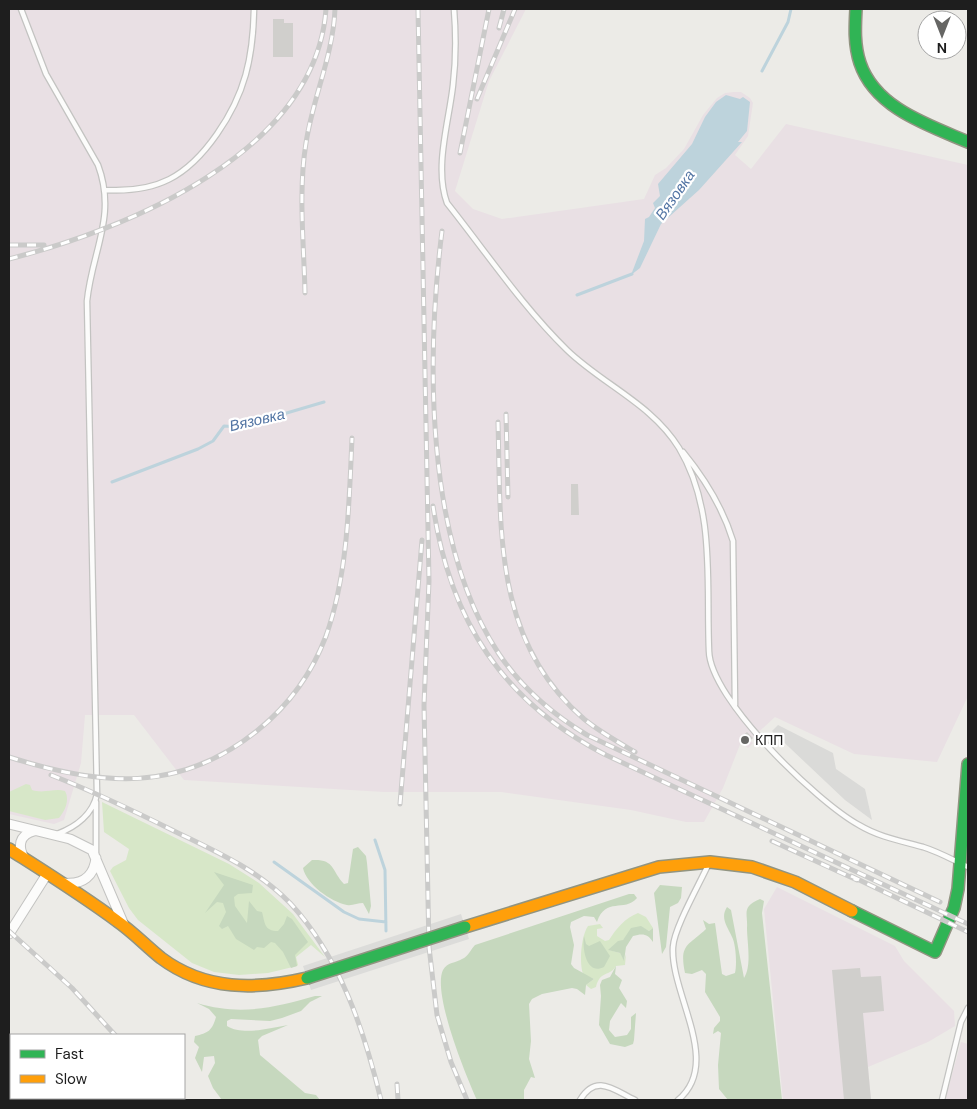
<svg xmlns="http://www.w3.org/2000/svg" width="977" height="1109" font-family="'DM Sans',sans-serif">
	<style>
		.industrial { fill: #e9e0e4 }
		.religious { fill: #dadad8 }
		.grass { fill: #d7e7c8 }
		.forest { fill: #c6d8be }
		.water { fill: #bdd3dc }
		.pier { fill: #dcdcda }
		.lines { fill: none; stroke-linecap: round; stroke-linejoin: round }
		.stream { stroke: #bdd3dc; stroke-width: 3 }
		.building { fill: #d0cfcc }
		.lane-casing { stroke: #c3c3c1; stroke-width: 7 }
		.street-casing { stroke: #c3c3c1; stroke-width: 11 }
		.fast-casing { stroke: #919481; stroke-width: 14 }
		.slow-casing { stroke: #919481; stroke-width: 14 }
		.lane { stroke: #fcfcfb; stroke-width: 4.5 }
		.street { stroke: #fcfcfb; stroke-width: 9 }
		.fast { stroke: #30b455; stroke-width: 11 }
		.slow { stroke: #ff9f0a; stroke-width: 11 }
		.rail-casing { stroke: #cacac9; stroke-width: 5 }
		.rail { stroke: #fff; stroke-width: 3; stroke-dasharray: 9; stroke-linecap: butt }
		.fast-bridge-casing { stroke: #919481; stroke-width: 14; stroke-linecap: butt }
		.fast-bridge { stroke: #30b455; stroke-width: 11 }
		.poi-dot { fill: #666664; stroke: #fff; stroke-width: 2 }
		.labels { text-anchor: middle; stroke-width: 4.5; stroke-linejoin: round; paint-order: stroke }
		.poi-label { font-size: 14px; fill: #1e1e1e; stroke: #fff; text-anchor: start }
		.water-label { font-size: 15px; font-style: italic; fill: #5375a4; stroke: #fff }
	</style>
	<rect width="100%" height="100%" fill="#ecebe7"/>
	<path class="industrial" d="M9,9H526L489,81L455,191L473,209L502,219L644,199L655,175L666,168L684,149L703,115L717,98L725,93L734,92H741L750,98L753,103L748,136L735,155L751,169L786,124L968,165V696L937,762L854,754L775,717L750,740L753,743L748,748L741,742L723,788L704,822H686L631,810L501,792H384L184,780L134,715H85L81,763L64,820L54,824L9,814Z
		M777,887L895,946L904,961L954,1011L955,1026L928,1042L868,1067L871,1100H783L764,909Z
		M961,1042L968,1044V1100H945Z"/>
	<path class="religious" d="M778,725L833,753L836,769L865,789L872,820L845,800L772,731Z"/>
	<path class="grass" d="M26,784L30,785L32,790C44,794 54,788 65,791C70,800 65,811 59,818L45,820L9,811V792Z
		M102,802L229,864L259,883L293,914L325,957L311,945L296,957L298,965L297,966L268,973L239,975L214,972L192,963L138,920L129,908L110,871L113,867L126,860L129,849L104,832Z
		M638,913L646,917L653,928L649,931L641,927L609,950L620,953L624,960L626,954L625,965L616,966C610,977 600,970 596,987L591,989L586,985L594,979L583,974C579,963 581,936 588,926L600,924L603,928L597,929V936L605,941L609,940C616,929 625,918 638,913Z"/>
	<path class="forest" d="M358,847L366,856L367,863L371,906L369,914L363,903C358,903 352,906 347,905C331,902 306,884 303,868L312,860C335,859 331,870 344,884L348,883L353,849Z
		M214,872L253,885L252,893L238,894L234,897L235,906L247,923L249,901L257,911L262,912C265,923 264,931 278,931L284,924L287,916L292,919L308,942L295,955L297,966L291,968L283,952L275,943L271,942L264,948L257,947L254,950L236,939L228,926L222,929L219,926L226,912L223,903L217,902L205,913L224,885Z
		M660,885L682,887L681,898L678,903L670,907L666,947L662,954L654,893Z
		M629,894H634L637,898C624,913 606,896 597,922L594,917L584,916L571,922L570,927L574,945L571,964L574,968L594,979L586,985L585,995L577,989L572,988L542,994L532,999L529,1004L531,1041L529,1059L535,1078L531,1077L524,1090V1100H477C466,1076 432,993 443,970C447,962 456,963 462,959C468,957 471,949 475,945Z
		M760,899L764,901L762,913L782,1100H728L719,1089L718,1065L721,1033L718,1031L713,1034L714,1028L720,1021V1017L705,992L706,974L702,970L692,974L685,973C679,944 688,946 706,929L703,920L709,924L715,923L722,974L726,976L735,973C737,965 736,944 732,937C727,926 720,918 727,907L731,910L744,978C752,966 747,942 747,928C748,913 741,907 760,899Z
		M641,926L649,931L653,928V942C648,934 643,933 633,936L626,947L624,961L620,953L608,950L618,941L623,940L631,928Z
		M584,936L586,944L589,946L600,941L610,956L604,967C586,976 582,948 584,936Z
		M616,966L615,974L622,980L619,988L627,1001L626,1008L621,1003L610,1021L609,1030L615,1037L627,1035L631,1029V1017L636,1013L634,1040L633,1044L625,1047L610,1044L599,1025L601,996L600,985L602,980L610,977Z
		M315,996H322L310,1002L301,1011L282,1018L270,1021L231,1019L227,1021V1026C243,1036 270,1028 288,1025L262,1036L258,1040L260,1055L305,1093L316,1095L320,1100H222L213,1088L208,1076L215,1063L214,1056L204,1057L202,1072L195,1058L199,1047L194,1042L195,1036C208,1033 212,1031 216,1017L209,1009L197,1003C240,1016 273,1008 315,996Z"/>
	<path class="water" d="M726,95L740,99L743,97L750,102L747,131L738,142H742L699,190L661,224L640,268L631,275L644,241L645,219L649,217L655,208L653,203L660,196L658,184L692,144L705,117L716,102Z"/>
	<path class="pier" d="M461,914L469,939L311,990L303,966Z"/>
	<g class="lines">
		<path class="stream" d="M762,71L788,22L791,9
			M577,295L632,274
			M112,482L198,449L213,441L224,426L239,427L324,402
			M375,840L385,870L386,931
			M274,862L344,912L359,919L386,922"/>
	</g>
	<path class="building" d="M273,19H284V23H293V57H273Z
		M571,484H578L579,515H571Z
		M747,732L753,738L745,745L739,739Z
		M860,968L861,977L881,976L884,1011L863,1013L871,1100H844L832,970Z"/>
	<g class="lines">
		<g class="lane-casing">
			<path id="lane" d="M21,9L46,74L98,165C117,216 92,251 87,301L97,794C93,814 76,827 57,834
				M454,9C456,34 456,60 453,85C449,122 434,167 447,203C486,252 522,306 567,350C602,384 652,404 679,448C716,510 706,582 709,651C710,699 817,802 859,825C879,837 901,841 923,847C939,852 953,860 968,867
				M105,190C157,193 187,177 217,134C245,94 253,58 254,9
				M683,452C705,479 723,508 733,541L735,705
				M96,802V854
				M580,1100C596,1073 614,1090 635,1100
				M678,1100C723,1063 670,994 673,947C674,928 700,883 709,863
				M942,1100L961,1022L968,1008"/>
		</g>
		<g class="street-casing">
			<path id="street" d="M9,824L70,839L92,850L124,925
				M25,859C17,847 19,835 34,831
				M64,883C83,885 94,876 96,858
				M9,934L47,874"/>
		</g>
		<g class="fast-casing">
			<path id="fast" d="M856,9C855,27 854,45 860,63C875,108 928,125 968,142
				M852,911L935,952L954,908L958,889L968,764"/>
		</g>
		<g class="slow-casing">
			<path id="slow" d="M9,849C45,872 82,895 117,921C133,932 146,946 161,958C205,991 256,990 307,978
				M465,927L659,867L710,862L752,867L795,882L852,911"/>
		</g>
		<use href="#lane" class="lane"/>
		<use href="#street" class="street"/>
		<use href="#fast" class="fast"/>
		<use href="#slow" class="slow"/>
		<g class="rail-casing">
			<path id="rail" d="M418,9L429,581L424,705L429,947L437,1015L451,1062L467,1100
				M499,28L504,9
				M477,99L515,9
				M460,153L489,9
				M442,231C426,359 425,543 499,654C522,688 552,714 587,735L940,902
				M9,245H44
				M9,259C128,229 316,152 326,9
				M305,293C304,244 298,192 306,143C313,97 333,56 335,9
				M506,414L508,497
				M498,422C501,530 493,641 584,719C600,732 618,742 635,752
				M433,506C450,621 503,702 606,755L968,924
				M9,757C100,786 179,794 258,730C289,705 312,673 326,636C348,574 349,504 352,438
				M51,775C92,791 132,810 172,830C213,850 257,869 290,903C340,957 364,1030 381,1100
				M400,804L422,540
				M772,841L857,880
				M851,876L968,932
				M9,931L72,988L115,1035
				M397,1084L398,1100
				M163,1098L165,1100"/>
		</g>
		<use href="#rail" class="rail"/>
		<g class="fast-bridge-casing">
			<path id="fast-bridge" d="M307,978L465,927"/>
		</g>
		<use href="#fast-bridge" class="fast-bridge"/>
	</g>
	<circle class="poi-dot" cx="745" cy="740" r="5"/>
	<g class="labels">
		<g class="poi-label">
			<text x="755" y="745">КПП</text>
		</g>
		<g class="water-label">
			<text transform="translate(675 195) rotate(-55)" y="5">Вязовка</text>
			<text transform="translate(257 420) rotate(-13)" y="5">Вязовка</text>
		</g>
	</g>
	<rect width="977" height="1109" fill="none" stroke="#1e1e1e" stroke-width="20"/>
	<rect x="10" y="1034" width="175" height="65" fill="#ffffff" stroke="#a5a5a5"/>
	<rect x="20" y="1050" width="25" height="8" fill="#30b455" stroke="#a5a5a5"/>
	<text x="55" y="1059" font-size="15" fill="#1e1e1e">Fast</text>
	<rect x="20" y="1075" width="25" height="8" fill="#ff9f0a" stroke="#a5a5a5"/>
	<text x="55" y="1084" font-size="15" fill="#1e1e1e">Slow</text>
	<g transform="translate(942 35) rotate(180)"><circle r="24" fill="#ffffff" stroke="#a5a5a5"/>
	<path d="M0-4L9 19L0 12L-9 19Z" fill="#666664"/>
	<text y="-8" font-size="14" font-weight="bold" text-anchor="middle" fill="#1e1e1e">N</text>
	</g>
</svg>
